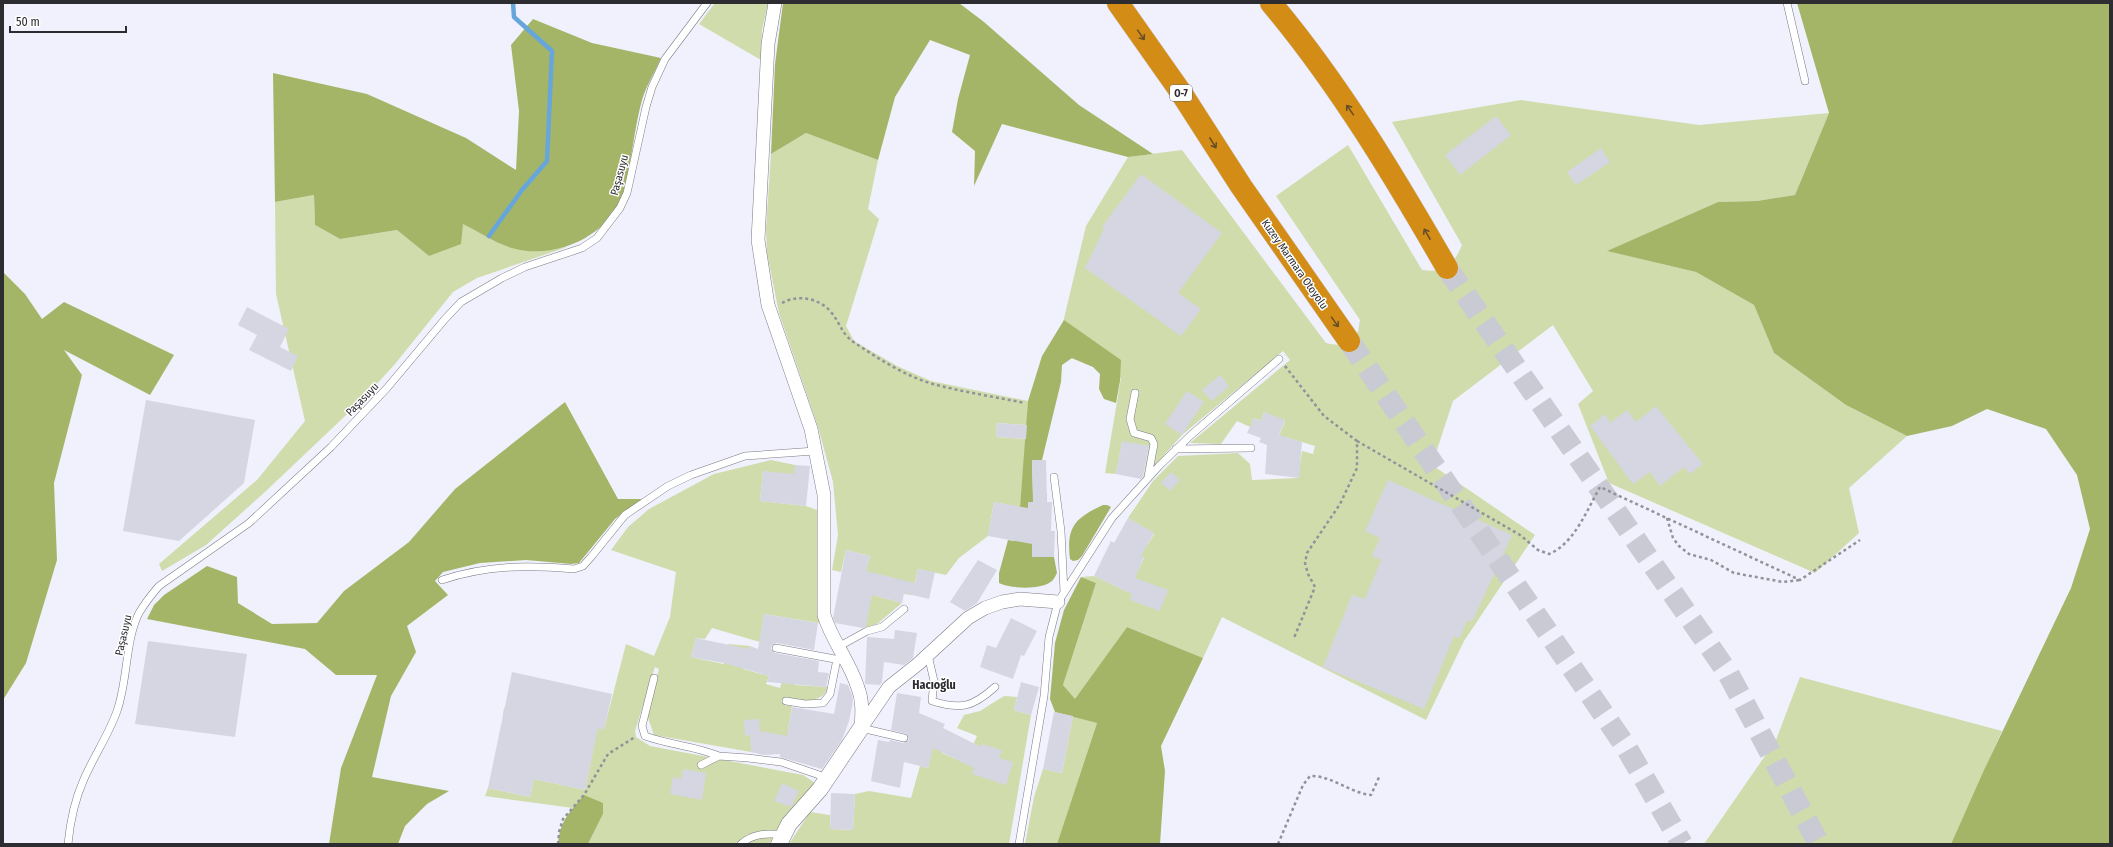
<svg xmlns="http://www.w3.org/2000/svg" width="2113" height="847" font-family="'Fira Sans Condensed',sans-serif">
	<style>
		.green { fill: #d0dcab }
		.forest { fill: #a5b568 }
		.lines { fill: none; stroke-linecap: round; stroke-linejoin: round }
		.stream { stroke: #66a6db; stroke-width: 4.5 }
		.building { fill: #d5d6e1 }
		.motorway-tunnel { stroke: #c9cad3; stroke-width: 22; stroke-dasharray: 22 11; stroke-linecap: butt }
		.service-casing { stroke: #7a7b85; stroke-width: 8 }
		.minor-casing { stroke: #7a7b85; stroke-width: 14 }
		.tertiary-casing { stroke: #7a7b85; stroke-width: 17 }
		.motorway-casing { stroke: #d1d1d2; stroke-width: 23 }
		.path { stroke: #91929a; stroke-width: 2.5; stroke-dasharray: 3 3; stroke-linecap: butt }
		.service { stroke: #fff; stroke-width: 7 }
		.minor { stroke: #fff; stroke-width: 13 }
		.tertiary { stroke: #fff; stroke-width: 16 }
		.motorway { stroke: #d38d16; stroke-width: 22 }
		.oneway { stroke: #664e28 }
		.labels { text-anchor: middle; stroke-width: 3; stroke-linejoin: round; paint-order: stroke }
		.shield { fill: #fff; stroke: #6b6b6f; stroke-width: 1 }
		.shield-label { font-size: 10px; font-weight: bold; fill: #2c2c31 }
		.street-label { font-size: 11px; fill: #2c2c31; stroke: #fff }
		.neighbourhood-label { font-size: 12px; font-weight: bold; fill: #2c2c31; stroke: #fff }
	</style>
	<rect width="100%" height="100%" fill="#f0f1fc"/>
	<path class="green" d="M715,3H768L762,30L761,60L699,24Z
		M1521,100L1699,125L1829,113L1795,195L1757,201L1718,202L1608,251L1696,272L1754,305L1774,353L1846,405L1907,436L1849,488L1859,533L1815,573L1609,483L1578,404L1593,391L1553,325L1453,401L1432,465L1535,535L1464,641L1426,720L1222,617L1203,658L1127,627L1075,700L1063,685L1096,583L1081,577L1094,576L1128,592L1144,558L1136,553L1148,544L1154,534L1128,518L1153,481L1178,456L1238,453L1250,464L1252,480L1298,478L1302,451L1313,454L1315,446L1285,437L1276,443L1285,421L1264,412L1261,421L1254,418L1250,427L1237,421L1221,444L1190,443L1290,360L1283,351L1182,435L1143,479L1149,446L1122,442L1116,474L1105,473L1121,378L1056,352L1086,226L1128,157L1182,150L1326,343C1343,347 1346,344 1358,332L1360,320L1276,196L1348,145L1422,270C1445,273 1453,266 1462,245L1392,122Z
		M806,133L878,160L868,209L879,219L846,326L854,341L897,366L931,381L1028,401L1027,425L997,423L996,437L1026,439L1020,507L994,502L988,536L959,558L946,575L918,569L912,595L904,594L907,582L882,575L876,596L902,603L877,624L865,628L870,601L863,582L870,556L846,550L841,572L832,570L838,535L833,482L818,427L779,313L767,253L766,229L771,154Z
		M314,195L315,225L340,239L397,230L429,256L462,223L536,251L567,247L477,278L453,292L395,364L363,399L266,491L206,545L162,571L159,564L257,480L305,421L276,294L275,202Z
		M771,460L795,465L796,477L763,471L760,501L806,506L817,510L819,623L764,614L760,642L712,628L705,639L696,638L691,657L724,664L728,644L750,646L743,669L769,676L766,684L780,688L789,658L797,659L795,685L829,687C820,706 800,700 783,698V705L792,706L788,730L817,735L830,742L751,739V752L654,735L647,715L659,669L655,667L635,731L636,737L650,746L803,775L817,784L781,824L769,844H588L603,814L584,795L573,808L485,796L488,788L530,797L534,779L585,790L596,735L503,715L504,708L604,729L626,644L654,656L670,617L676,572L611,550L628,527L649,509L714,474Z
		M1800,677L2002,731L1951,844H1704L1776,740Z
		M1004,696L1017,697L1014,710L1031,715L1009,844H789L810,812L830,815V829L853,830L855,794L869,791L911,798L920,766L928,768L933,746L951,732L942,753L965,763L977,736L957,728L964,715L980,711Z
		M1073,716L1097,723L1057,844H1025L1034,797L1043,769L1062,773Z"/>
	<path class="forest" d="M783,3H959L984,22L1079,105L1153,154L1128,157L1002,124L974,186L975,151L952,132L958,99L970,55L930,40L895,97L878,160L806,133L771,154L775,64Z
		M1797,3H2110V844H1951L1984,770L2071,588L2090,529L2077,475L2046,429L1987,409L1952,426L1907,436L1846,405L1774,353L1754,305L1696,272L1607,251L1718,202L1757,201L1795,195L1829,113Z
		M533,19L592,43L661,58C655,72 646,86 642,100C634,129 632,160 624,190C612,235 556,261 512,248C495,243 478,231 463,224L461,244L429,256L397,230L340,239L315,225L314,195L275,202L273,73L367,94L466,138L516,170L519,111L511,45Z
		M3,272L25,294L42,319L64,302L174,355L150,395L64,350L82,375L54,483L57,560L26,663L3,700Z
		M1064,320L1121,360L1120,381L1116,403L1104,399L1099,389L1100,374L1093,367L1072,358L1062,365L1061,382L1042,460L1032,461L1033,494H1047V502H1028V528L1033,531L1032,557H1054L1057,573C1056,575 1054,579 1052,581C1042,590 1011,589 999,583V573L1008,540L1014,541L1020,507L1028,401L1042,356Z
		M565,402L618,499H642L615,519L579,563L571,564L526,560L480,563L443,572L435,581L448,595L407,626L416,652L391,696L372,777L449,791L427,804L405,826L398,844H329L341,768L377,675H336L305,649L147,619L154,605L164,595L207,566L237,577L238,603L272,624L317,623L344,591L409,542L455,489Z
		M1103,505H1107L1111,507L1082,556L1078,560L1073,561L1070,559C1066,527 1075,518 1103,505Z
		M1081,577L1096,583L1063,685L1075,699L1127,627L1203,658L1161,746L1165,771L1160,844H1057L1097,723L1055,712L1050,699L1055,643L1064,610Z
		M584,795L603,803V814L588,844H558C560,820 570,812 584,795Z"/>
	<g class="lines">
		<path class="stream" d="M489,236L522,190L547,161L552,51L514,17L513,3"/>
	</g>
	<path class="building" d="M1496,116L1511,135L1460,175L1445,155Z
		M1601,148L1610,162L1576,185L1567,172Z
		M1141,174L1222,233L1178,293L1201,309L1181,336L1085,268L1104,229L1102,227Z
		M247,307L289,329L280,347L298,356L291,371L249,350L257,335L238,325Z
		M1220,375L1229,386L1212,401L1202,390Z
		M1187,391L1204,402L1182,435L1165,424Z
		M146,400L255,420L244,483L179,541L123,531Z
		M1656,406L1703,464L1690,474L1684,467L1660,486L1650,472L1633,484L1590,426L1605,414L1610,423L1627,410L1636,422Z
		M1264,412L1285,420L1279,435L1302,442L1299,478L1265,474L1267,445L1259,442L1261,438L1247,433L1254,418L1261,421Z
		M997,423L1027,425L1026,439L996,437Z
		M1122,441L1149,446L1143,476L1141,479L1116,474Z
		M1032,460H1046L1047,502H1052L1051,531H1055L1054,557H1032V544L988,536L994,502L1028,508V502H1033Z
		M795,465L810,466L806,506L760,501L763,471L794,474Z
		M1171,472L1180,480L1170,491L1161,483Z
		M1388,480L1512,535L1472,622L1467,620L1460,638L1454,636L1424,709L1323,667L1352,595L1365,599L1381,560L1372,556L1380,538L1365,531Z
		M1128,518L1154,533L1141,556L1144,557L1135,578L1168,590L1160,611L1130,600L1132,594L1094,576L1111,541L1114,543Z
		M846,550L870,556L866,571L915,583L918,569L935,572L929,599L904,593L902,603L872,595L866,626L863,628L835,623L833,618Z
		M978,560L997,570L977,603L965,611L950,602Z
		M764,614L818,623L814,650L777,643L772,645L771,649L775,653L819,661L818,672L829,673L826,687L767,682L769,676L724,663L691,657L696,638L749,649L750,646L758,649Z
		M1011,618L1037,631L1024,656L1021,655L1013,679L980,667L987,645L996,648Z
		M895,630L917,633L913,658L904,665L884,662L882,682L880,685L865,684L867,637L894,639Z
		M148,641L247,654L235,737L135,724Z
		M512,672L612,694L604,730L598,728L585,790L534,779L530,797L488,788Z
		M1021,682L1039,687L1031,715L1014,710Z
		M840,683L848,685L852,695L853,701L849,721L842,740L822,769L780,757V754L764,755L751,752L750,735L745,736L744,720L759,719L760,731L787,736L792,707L834,714Z
		M897,693L921,697L919,713L945,724L943,728L981,747L982,744L1002,750L999,758L1013,762L1006,785L972,774L974,768L933,748L928,768L904,762L900,788L871,781L878,740L889,742L890,740L903,743L909,740L907,734L891,730Z
		M1054,712L1073,716L1062,773L1043,769Z
		M683,769L706,773L702,800L670,794L673,777L681,779Z
		M782,783L799,791L791,807L774,801Z
		M831,793L855,794L853,830L830,829Z"/>
	<g class="lines">
		<path class="motorway-tunnel" d="M1447,268L1728,673L1819,844
			M1349,341L1626,747L1682,844"/>
		<g class="service-casing">
			<path id="service" d="M1787,3L1805,81
				M1135,393L1130,419L1134,433L1151,438L1154,444L1148,477
				M1176,449L1251,448
				M1054,477L1061,531L1064,592
				M442,580C487,565 528,565 574,569L583,566L591,557L625,515L668,486L691,475L745,456L815,451
				M838,647L867,631L882,627L904,609
				M776,648L840,660
				M928,655L934,681L932,701C961,710 973,707 995,687
				M654,678L642,726L645,736C670,745 695,746 719,756
				M786,701L805,704L823,703L830,694L837,659
				M861,728L904,738
				M701,765L719,756L748,758L781,762L828,778
				M68,844C70,823 75,799 84,779C94,756 109,734 117,711C128,680 125,641 139,613C145,603 152,594 159,586L249,523L331,447L387,388L445,319L461,302L502,278L525,267L582,248L597,238L620,208L627,193L646,107L652,87L665,59L707,3
				M741,844C753,833 768,833 783,835
				M1019,844L1044,696L1049,637L1058,602L1112,518L1159,466L1191,435L1279,359"/>
		</g>
		<g class="minor-casing">
			<path id="minor" d="M775,3L768,44L758,240L768,305L811,429L824,495V615C832,641 850,662 858,688C863,701 862,714 861,728
				M861,728L889,687L918,664L968,618L985,608L1002,602L1020,599L1058,602"/>
		</g>
		<g class="tertiary-casing">
			<path id="tertiary" d="M779,844L789,824L820,789L861,728"/>
		</g>
		<g class="motorway-casing">
			<path id="motorway" d="M1118,3L1180,91L1241,186L1349,341
				M1271,3C1339,84 1394,176 1447,268"/>
		</g>
		<path class="path" d="M782,303C798,294 819,298 831,312C841,324 841,334 855,343C879,359 905,376 933,384C963,392 995,397 1025,403
			M1285,366L1324,416L1357,441V468L1340,504L1307,553L1305,563L1308,574L1315,587L1294,638
			M1357,441L1520,535L1538,550L1549,554C1574,544 1587,510 1600,487L1800,580L1860,540
			M1667,518L1673,538L1679,546L1689,554L1711,560L1734,573L1783,582L1800,580
			M558,844L559,832L563,819L584,795L608,754L635,737
			M1278,844L1303,785L1310,776C1331,775 1350,793 1371,795L1380,775"/>
		<use href="#service" class="service"/>
		<use href="#minor" class="minor"/>
		<use href="#tertiary" class="tertiary"/>
		<use href="#motorway" class="motorway"/>
	</g>
	<defs><path id="oneway-shaft" d="M-6 0H5M1.5-3L5.5 0L1.5 3" fill="none" stroke-width="1.6" stroke-linecap="round" stroke-linejoin="round"/></defs>
	<g class="oneway">
		<use href="#oneway-shaft" transform="translate(1141 35) rotate(55)"/>
		<use href="#oneway-shaft" transform="translate(1350 110) rotate(-125)"/>
		<use href="#oneway-shaft" transform="translate(1213 143) rotate(58)"/>
		<use href="#oneway-shaft" transform="translate(1427 234) rotate(-120)"/>
		<use href="#oneway-shaft" transform="translate(1335 322) rotate(55)"/>
	</g>
	<g class="labels">
		<rect class="shield" x="1170" y="85" width="22" height="16" rx="3"/>
		<g class="shield-label">
			<text x="1181" y="97">O-7</text>
		</g>
		<g class="street-label">
			<text transform="translate(619 175) rotate(-75)" y="4">Paşasuyu</text>
			<text transform="translate(1295 264) rotate(55)" y="4">Kuzey Marmara Otoyolu</text>
			<text transform="translate(362 399) rotate(-46)" y="4">Paşasuyu</text>
			<text transform="translate(123 635) rotate(-77)" y="4">Paşasuyu</text>
		</g>
		<g class="neighbourhood-label">
			<text x="934" y="689">Hacıoğlu</text>
		</g>
	</g>
	<rect width="2113" height="847" fill="none" stroke="#2c2c31" stroke-width="8"/>
	<path d="M10 26v6h116v-6" fill="none" stroke="#2c2c31" stroke-width="2"/>
	<text x="16" y="26" font-size="12" fill="#2c2c31" stroke="#ffffff" stroke-width="3" paint-order="stroke">50 m</text>
</svg>
